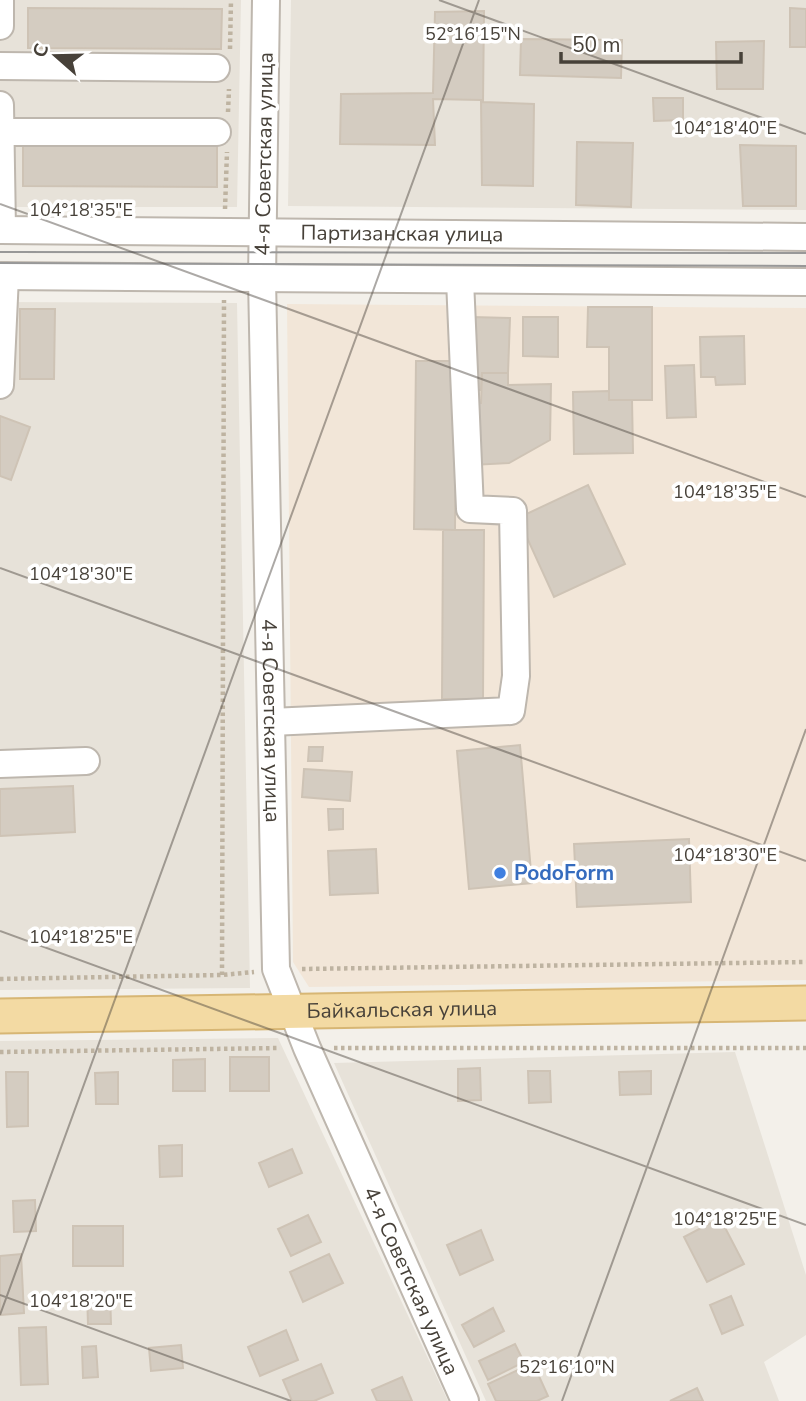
<svg xmlns="http://www.w3.org/2000/svg" width="806" height="1401" font-family="'Nunito Sans',sans-serif">
	<style>
		.residential { fill: #e7e2d9 }
		.commercial { fill: #f2e6d8 }
		.building { fill: #d4ccc1; stroke: #cec3b5; stroke-width: 2 }
		.lines { fill: none; stroke-linecap: round; stroke-linejoin: round }
		.minor-casing { stroke: #beb7ae; stroke-width: 30 }
		.major-casing { stroke: #d7b674; stroke-width: 37 }
		.path { stroke: #beb3a1; stroke-width: 4.5; stroke-dasharray: 3.5 3.5; stroke-linecap: butt }
		.minor { stroke: #fff; stroke-width: 26 }
		.major { stroke: #f3daa3; stroke-width: 33 }
		.tram { stroke: #989898; stroke-width: 2 }
		.ticks { fill: none; stroke: #474139; stroke-width: 2; stroke-opacity: 0.45 }
		.shop-dot { fill: #3f7fe0; stroke: #fff; stroke-width: 2.5 }
		.labels { text-anchor: middle; stroke-width: 7; stroke-linejoin: round; paint-order: stroke }
		.street-label { font-size: 21px; fill: #474139; stroke: #fff }
		.shop-label { font-size: 21px; font-weight: bold; fill: #366cbe; stroke: #fff; text-anchor: start }
		.ticks-label { font-size: 18px; text-anchor: middle; fill: #474139; stroke: #fff; stroke-width: 7; stroke-linejoin: round; paint-order: stroke }
	</style>
	<rect width="100%" height="100%" fill="#f3f0ea"/>
	<path class="residential" d="M0,0H241L237,207H0Z
		M291,0H806V210L288,206Z
		M0,302L237,303L250,988L0,990Z
		M278,1038L448,1401H0V1041Z
		M735,1052L806,1275V1335L764,1362L779,1401H486L334,1063Z"/>
	<path class="commercial" d="M287,304L806,308V980L309,987L293,962Z"/>
	<path class="building" d="M28,8L222,9L221,49L28,48Z
		M790,8L806,9V47H790Z
		M484,11L483,102L534,104L533,186L482,185L481,100L433,99L435,145L340,144L341,94L433,93L435,12Z
		M521,39L622,40L621,78L520,75Z
		M764,41L763,89H717L716,42Z
		M653,98H683V120L654,121Z
		M577,142L633,143L631,207L576,205Z
		M23,145L217,146V187L23,186Z
		M740,145L796,146V206H743Z
		M588,307H652V400H609V347H587Z
		M20,309H55L54,379H20Z
		M472,317L510,318L508,373H482L481,390H469Z
		M523,317H558V357L523,356Z
		M744,336L745,384L716,385L715,377H701L700,337Z
		M416,361H456L455,530L414,529Z
		M694,365L696,417L667,418L665,366Z
		M482,373H508V385L551,384L550,440L509,463L472,465L473,403H481Z
		M609,391V400H632L633,453L574,454L573,392Z
		M0,416L30,427L11,480L0,476Z
		M588,485L625,564L554,597L518,518Z
		M443,530H484L483,699H442Z
		M520,745L532,883L469,889L457,751Z
		M309,747H323L322,761H308Z
		M304,769L352,772L350,801L302,797Z
		M73,786L75,832L0,836V789Z
		M328,809H343V829L329,830Z
		M689,839L691,902L577,907L574,844Z
		M376,849L378,893L330,895L328,851Z
		M230,1057H269V1091H230Z
		M205,1059V1091H173V1060Z
		M480,1068L481,1100L458,1101V1069Z
		M528,1071H550L551,1102L529,1103Z
		M651,1071V1094L620,1095L619,1072Z
		M6,1072H28V1126L7,1127Z
		M118,1072V1104H96L95,1073Z
		M182,1145V1176L160,1177L159,1146Z
		M292,1149L302,1173L269,1187L259,1163Z
		M35,1200L36,1231L14,1232L13,1201Z
		M308,1215L321,1242L291,1256L278,1229Z
		M720,1218L744,1264L707,1282L684,1237Z
		M73,1226H123V1266H73Z
		M481,1230L493,1260L460,1275L447,1245Z
		M21,1254L24,1313L0,1315V1256Z
		M329,1254L343,1283L303,1302L290,1272Z
		M87,1293H110L111,1324H88Z
		M731,1296L743,1325L722,1334L710,1305Z
		M493,1308L504,1331L474,1347L462,1325Z
		M46,1327L48,1384L21,1385L19,1328Z
		M286,1330L298,1360L260,1376L248,1347Z
		M515,1344L524,1362L488,1380L479,1361Z
		M181,1345L183,1368L151,1371L149,1348Z
		M96,1346L98,1377L83,1378L82,1347Z
		M533,1363L548,1396L537,1401H496L488,1384Z
		M321,1364L333,1393L314,1401H292L283,1380Z
		M402,1377L412,1401H377L372,1390Z
		M697,1388L703,1401H670Z"/>
	<g class="lines">
		<g class="minor-casing">
			<g id="minor">
				<path id="s1" d="M266,0L262,279L276,969L307,1048L465,1401"/>
				<path d="M0,26V0"/>
				<path d="M0,66L216,68"/>
				<path d="M0,105L2,230"/>
				<path d="M0,132H217"/>
				<path id="s2" d="M0,230L806,237"/>
				<path d="M0,276L806,282"/>
				<path d="M0,385L5,276"/>
				<path d="M271,722L511,711L516,676L513,511L470,509L460,280"/>
				<path d="M0,764L86,761"/>
			</g>
		</g>
		<g class="major-casing">
			<g id="major">
				<path id="s3" d="M0,1016L806,1003"/>
			</g>
		</g>
		<path class="path" d="M230,49L231,0
			M228,112L229,89
			M225,209L227,152
			M302,969L806,962
			M222,975L224,300
			M0,979L222,975L254,972
			M334,1048H806
			M0,1052L280,1048"/>
		<use href="#minor" class="minor"/>
		<use href="#major" class="major"/>
		<path class="tram" d="M0,252L806,253
			M0,263L806,266"/>
	</g>
	<path class="ticks" d="M439,0L806,134M0,204L806,497M0,568L806,861M0,931L806,1225M0,1295L291,1401M0,1315L479,0M562,1401L806,729"/>
	<circle class="shop-dot" cx="500" cy="873" r="7"/>
	<g class="labels">
		<g class="street-label">
			<text transform="translate(264 154) rotate(-89)" y="7">4-я Советская улица</text>
			<text dy="7" stroke="none"><textPath href="#s2" startOffset="402">Партизанская улица</textPath></text>
			<text dy="7" stroke="none"><textPath href="#s1" startOffset="721">4-я Советская улица</textPath></text>
			<text dy="7" stroke="none"><textPath href="#s3" startOffset="402">Байкальская улица</textPath></text>
			<text dy="7" stroke="none"><textPath href="#s1" startOffset="1309">4-я Советская улица</textPath></text>
		</g>
		<g class="shop-label">
			<text x="514" y="880">PodoForm</text>
		</g>
	</g>
	<g class="ticks-label">
		<text x="473" y="40">52°16'15"N</text>
		<text x="725" y="134">104°18'40"E</text>
		<text x="81" y="216">104°18'35"E</text>
		<text x="725" y="498">104°18'35"E</text>
		<text x="81" y="580">104°18'30"E</text>
		<text x="725" y="861">104°18'30"E</text>
		<text x="81" y="943">104°18'25"E</text>
		<text x="725" y="1225">104°18'25"E</text>
		<text x="81" y="1307">104°18'20"E</text>
		<text x="567" y="1373">52°16'10"N</text>
	</g>
	<g transform="translate(56 56) rotate(290)" stroke="#ffffff" stroke-width="5" paint-order="stroke">
	<path d="M0-5L12 26L0 18L-12 26Z" fill="#474139"/>
	<text y="-10" font-size="19" font-weight="bold" text-anchor="middle" fill="#474139">С</text>
	</g>
	<path d="M561 52v10h180v-10" fill="none" stroke="#474139" stroke-width="3.5"/>
	<text x="572" y="52" font-size="21" fill="#474139" stroke="#ffffff" stroke-width="5" paint-order="stroke">50 m</text>
</svg>
